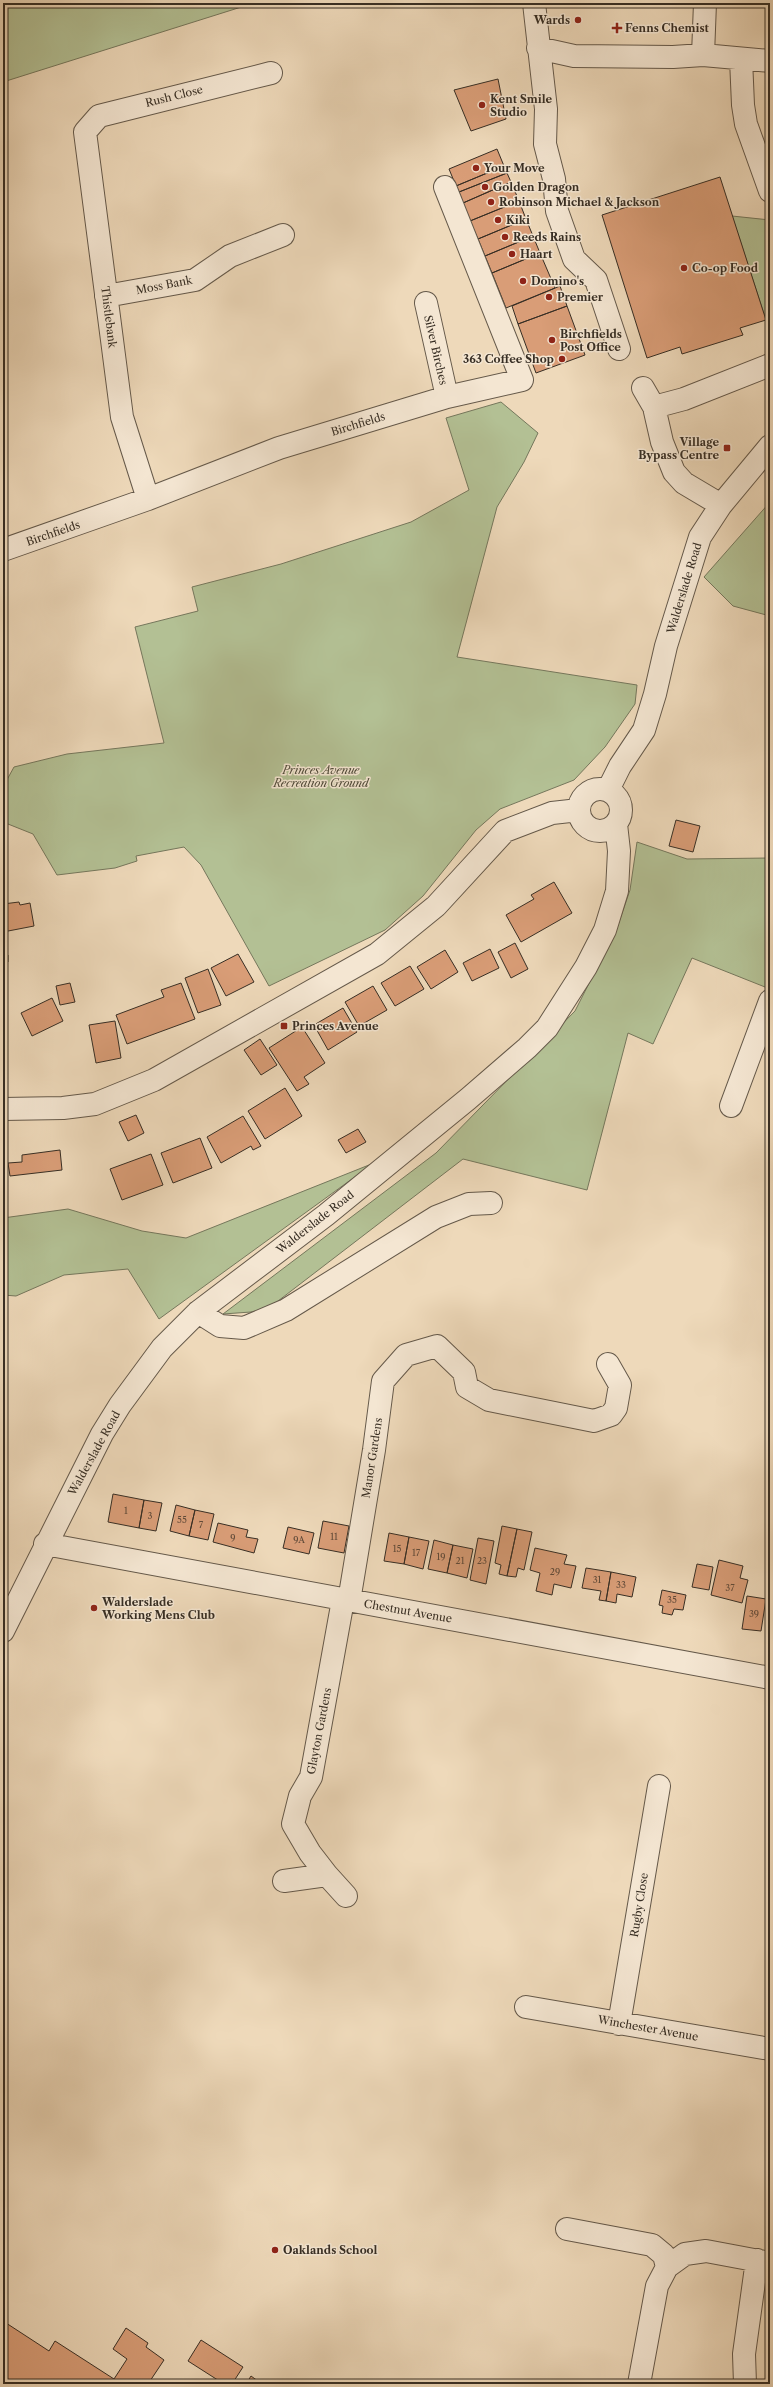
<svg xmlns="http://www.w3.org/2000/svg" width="773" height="2387" font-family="'Libre Caslon Text',serif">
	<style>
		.green { fill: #b3c094; stroke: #75775c }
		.building { fill: #d99d77; stroke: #372e24 }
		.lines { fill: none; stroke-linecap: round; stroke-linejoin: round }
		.minor-casing { stroke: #65594a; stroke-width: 24 }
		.minor { stroke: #f4e6d2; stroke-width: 22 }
		.poi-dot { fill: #8f2418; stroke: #f4e6d2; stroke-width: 1.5 }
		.labels { text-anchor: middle; stroke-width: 3; stroke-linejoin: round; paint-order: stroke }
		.number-label { font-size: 9px; fill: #604a39 }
		.poi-label { font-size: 11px; font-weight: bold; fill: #372e24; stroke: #f4e6d2; text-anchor: start }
		.street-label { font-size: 11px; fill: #372e24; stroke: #f4e6d2 }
		.park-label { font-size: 11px; font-style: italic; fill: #504b3a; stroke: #f4e6d2 }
	</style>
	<rect width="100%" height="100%" fill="#eed9ba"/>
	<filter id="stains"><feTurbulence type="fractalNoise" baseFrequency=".005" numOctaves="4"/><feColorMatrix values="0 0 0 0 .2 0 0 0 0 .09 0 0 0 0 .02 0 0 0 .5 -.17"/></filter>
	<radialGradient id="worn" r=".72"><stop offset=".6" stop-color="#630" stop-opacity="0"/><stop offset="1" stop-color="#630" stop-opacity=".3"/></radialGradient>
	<path class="green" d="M3,3H254L3,82Z
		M732,216L770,220V333L766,320Z
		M501,402L538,433L524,462L497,507L457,657L637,685L635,704L605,747L574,780L500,809L476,830L423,896L385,930L269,986L201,865L184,847L136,856L137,861L115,868L57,875L33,834L3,822V787L14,767L67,754L164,743L135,627L198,611L192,587L281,564L411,522L469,490L446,418Z
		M770,502V616L733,606L704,577Z
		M637,842L687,859L770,858V989L692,958L653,1044L628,1033L587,1190L463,1159L265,1311L223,1314L436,1153L575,1011L617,928L630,890Z
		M374,1163L159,1319L128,1269L64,1275L16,1296L3,1295V1218L68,1209L142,1231L186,1238Z"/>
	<path class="building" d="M498,79L506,119L471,131L454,90Z
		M497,149L504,166L456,186L449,169Z
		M504,166L507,173L459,192L456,186Z
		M507,173L511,182L463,203L459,192Z
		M720,177L766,320L740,328L743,335L682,354L680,347L647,358L602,215Z
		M511,182L519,201L470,221L463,203Z
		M519,201L526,219L478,239L470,221Z
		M526,219L533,236L485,256L478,239Z
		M533,236L540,253L492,273L485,256Z
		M540,253L555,288L506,308L492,273Z
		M560,286L567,306L518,324L512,306Z
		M567,306L585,355L536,373L518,324Z
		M676,820L700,826L693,852L669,846Z
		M554,882L572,913L521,942L506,915L534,899L531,895Z
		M19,902L20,905L30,903L34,926L3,932V904Z
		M515,943L528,969L511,978L498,952Z
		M490,949L499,968L472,981L463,963Z
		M445,950L458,972L431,989L417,967Z
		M238,954L254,982L226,996L211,968Z
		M3,955H8V962L3,963Z
		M410,966L424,989L395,1006L381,983Z
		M208,969L221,1005L198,1013L185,978Z
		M70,983L75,1002L60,1005L56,986Z
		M181,983L195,1019L127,1044L116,1015L164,997L161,990Z
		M373,986L387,1010L359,1026L345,1002Z
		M52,998L63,1021L32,1036L21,1013Z
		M343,1008L357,1032L328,1050L314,1025Z
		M115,1021L121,1058L96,1063L89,1025Z
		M302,1027L325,1063L304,1077L309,1084L297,1091L269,1048Z
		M260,1039L277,1065L261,1075L244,1050Z
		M3,1071H5L7,1089L3,1090Z
		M285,1088L302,1116L265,1139L248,1111Z
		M136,1115L144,1133L128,1141L119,1122Z
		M243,1116L261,1146L253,1150L251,1146L221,1163L207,1137Z
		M358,1129L366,1142L346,1153L338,1140Z
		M200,1138L212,1168L173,1183L161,1153Z
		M60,1150L62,1170L10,1176L8,1163L22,1162V1155Z
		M151,1154L163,1185L122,1200L110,1169Z
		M113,1494L144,1500L139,1528L108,1522Z
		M144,1500L162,1503L156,1531L139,1528Z
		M176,1505L195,1510L189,1536L170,1531Z
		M195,1510L214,1514L208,1540L189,1536Z
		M323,1521L349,1526L344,1553L318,1548Z
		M218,1523L248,1530L246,1537L258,1539L254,1553L213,1542Z
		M502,1526L517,1529L507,1576L499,1574L501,1565L495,1563Z
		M288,1527L314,1533L309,1554L283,1548Z
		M517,1529L532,1532L524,1570L518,1568L516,1577L507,1576Z
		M389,1533L409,1537L404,1564L384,1561Z
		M409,1537L429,1541L423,1569L404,1564Z
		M478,1538L494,1541L486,1584L470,1580Z
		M434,1540L453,1545L447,1573L428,1569Z
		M453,1545L473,1549L467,1578L447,1573Z
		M535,1548L567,1555L564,1564L576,1566L571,1588L554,1584L552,1595L536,1591L540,1573L530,1570Z
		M719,1560L743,1566L740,1578L748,1580L742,1603L711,1595Z
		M697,1564L713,1567L709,1590L692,1587Z
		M586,1568L611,1572L606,1601L599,1600L601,1591L582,1588Z
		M611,1572L636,1577L632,1597L617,1594L616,1603L606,1601Z
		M662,1590L686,1595L683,1610L674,1609L672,1615L662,1613L663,1606L659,1605Z
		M747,1596L766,1599L761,1631L742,1629Z
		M3,2321L49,2351L55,2341L114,2379L127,2359L113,2349L126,2328L148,2343L146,2347L164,2360L148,2384H3Z
		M201,2340L243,2367L232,2384H224L188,2361Z
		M251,2376L262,2384H246Z"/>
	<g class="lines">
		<g class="minor-casing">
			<path id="minor" d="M534,3L546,109L545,144L554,179L557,211L574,259L596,280L619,349
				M538,48L574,56L673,57L703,55L770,61
				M703,55L705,3
				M741,59L743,105L746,124L770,191
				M106,296L195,280L230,256L283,235
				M426,303L447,397
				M643,388L654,407L662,442L674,472L684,483L721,505
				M654,407L684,399L770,365
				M148,499L122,417L85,132L99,116L271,73
				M3,550L148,499L279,448L447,397L522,380L445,187
				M579 810a21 21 0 1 1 42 0a21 21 0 1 1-42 0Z
				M608,790L620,766L644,730L655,694L666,646L700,537L721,505L770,446
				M731,1106L770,1001
				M3,1109L63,1108L95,1104L154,1080L377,954L436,906L505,831L552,813L579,810
				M198,1312L220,1326L244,1328L286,1310L436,1217L469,1204L491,1203
				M45,1544L770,1678
				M349,1601L374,1450L383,1381L406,1355L437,1346L464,1372L467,1387L489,1400L594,1421L611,1415L616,1408L620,1385L608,1364
				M3,1631L102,1434L120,1405L162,1348L198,1312L326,1215L468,1099L527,1048L547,1028L586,967L605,930L617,891L619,851L616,824
				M327,1875L310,1853L293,1824L300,1796L311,1777L343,1600
				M284,1881L327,1875L346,1896
				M526,2007L770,2049
				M619,2024L659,1786
				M567,2229L652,2245L664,2255L667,2267
				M639,2384L657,2286L667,2267L685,2254L706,2251L770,2263
				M745,2384L744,2354L757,2260"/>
		</g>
		<use href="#minor" class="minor"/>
	</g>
	<g class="poi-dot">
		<circle cx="578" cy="20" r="4"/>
		<path d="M615 22h4v4h4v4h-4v4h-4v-4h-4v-4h4z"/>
		<circle cx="482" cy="105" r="4"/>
		<circle cx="476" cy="168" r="4"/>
		<circle cx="485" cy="187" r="4"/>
		<circle cx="491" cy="202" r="4"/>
		<circle cx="498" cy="220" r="4"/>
		<circle cx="505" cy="237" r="4"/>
		<circle cx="512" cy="254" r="4"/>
		<circle cx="684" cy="268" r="4"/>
		<circle cx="523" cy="281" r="4"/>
		<circle cx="549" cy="297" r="4"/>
		<circle cx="552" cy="340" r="4"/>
		<circle cx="562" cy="359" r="4"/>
		<rect x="723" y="444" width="8" height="8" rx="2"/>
		<rect x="280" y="1022" width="8" height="8" rx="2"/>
		<circle cx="94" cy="1608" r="4"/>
		<circle cx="275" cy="2250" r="4"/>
	</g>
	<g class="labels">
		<g class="number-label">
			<text x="126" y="1514">1</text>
			<text x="150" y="1519">3</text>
			<text x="182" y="1523">55</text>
			<text x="201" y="1528">7</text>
			<text x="334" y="1540">11</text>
			<text x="233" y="1541">9</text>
			<text x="299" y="1543">9A</text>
			<text x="397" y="1552">15</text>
			<text x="416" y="1556">17</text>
			<text x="441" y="1560">19</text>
			<text x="460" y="1564">21</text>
			<text x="482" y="1564">23</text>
			<text x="555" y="1575">29</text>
			<text x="597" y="1583">31</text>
			<text x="621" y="1588">33</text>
			<text x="730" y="1591">37</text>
			<text x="672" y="1603">35</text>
			<text x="754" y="1617">39</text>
		</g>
		<g class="poi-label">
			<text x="570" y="24" text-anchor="end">Wards</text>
			<text x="625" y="32">Fenns Chemist</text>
			<text x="490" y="103">Kent Smile<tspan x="490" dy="13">Studio</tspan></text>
			<text x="484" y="172">Your Move</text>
			<text x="493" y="191">Golden Dragon</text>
			<text x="499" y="206">Robinson Michael &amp; Jackson</text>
			<text x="506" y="224">Kiki</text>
			<text x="513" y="241">Reeds Rains</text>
			<text x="520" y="258">Haart</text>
			<text x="692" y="272">Co-op Food</text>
			<text x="531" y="285">Domino's</text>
			<text x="557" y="301">Premier</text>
			<text x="560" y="338">Birchfields<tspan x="560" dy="13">Post Office</tspan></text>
			<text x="554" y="363" text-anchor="end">363 Coffee Shop</text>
			<text x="719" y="446" text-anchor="end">Village<tspan x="719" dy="13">Bypass Centre</tspan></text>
			<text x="292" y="1030">Princes Avenue</text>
			<text x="102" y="1606">Walderslade<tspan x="102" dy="13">Working Mens Club</tspan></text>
			<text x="283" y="2254">Oaklands School</text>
		</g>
		<g class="street-label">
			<text transform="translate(174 96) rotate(-14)" y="4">Rush Close</text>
			<text transform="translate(164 285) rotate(-11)" y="4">Moss Bank</text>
			<text transform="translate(109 317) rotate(83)" y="4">Thistlebank</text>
			<text transform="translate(436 350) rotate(77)" y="4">Silver Birches</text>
			<text transform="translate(358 424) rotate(-17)" y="4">Birchfields</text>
			<text transform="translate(53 533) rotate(-19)" y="4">Birchfields</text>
			<text transform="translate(684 588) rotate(-73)" y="4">Walderslade Road</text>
			<text transform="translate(315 1222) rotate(-38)" y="4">Walderslade Road</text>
			<text transform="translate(94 1453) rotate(-61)" y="4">Walderslade Road</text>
			<text transform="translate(372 1458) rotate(-81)" y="4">Manor Gardens</text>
			<text transform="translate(408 1611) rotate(10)" y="4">Chestnut Avenue</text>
			<text transform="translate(319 1731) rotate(-79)" y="4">Glayton Gardens</text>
			<text transform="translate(639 1905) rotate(-81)" y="4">Rugby Close</text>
			<text transform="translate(648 2028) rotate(10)" y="4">Winchester Avenue</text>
		</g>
		<g class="park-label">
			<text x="321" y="774">Princes Avenue<tspan x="321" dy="13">Recreation Ground</tspan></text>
		</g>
	</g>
	<rect width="773" height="2387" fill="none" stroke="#eed9ba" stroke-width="16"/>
	<rect x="4" y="4" width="765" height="2379" fill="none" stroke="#372e24" stroke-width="2"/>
	<rect x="8" y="8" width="757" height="2371" fill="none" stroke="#372e24"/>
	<rect width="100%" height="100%" filter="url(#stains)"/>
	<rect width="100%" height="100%" fill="url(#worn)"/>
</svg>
